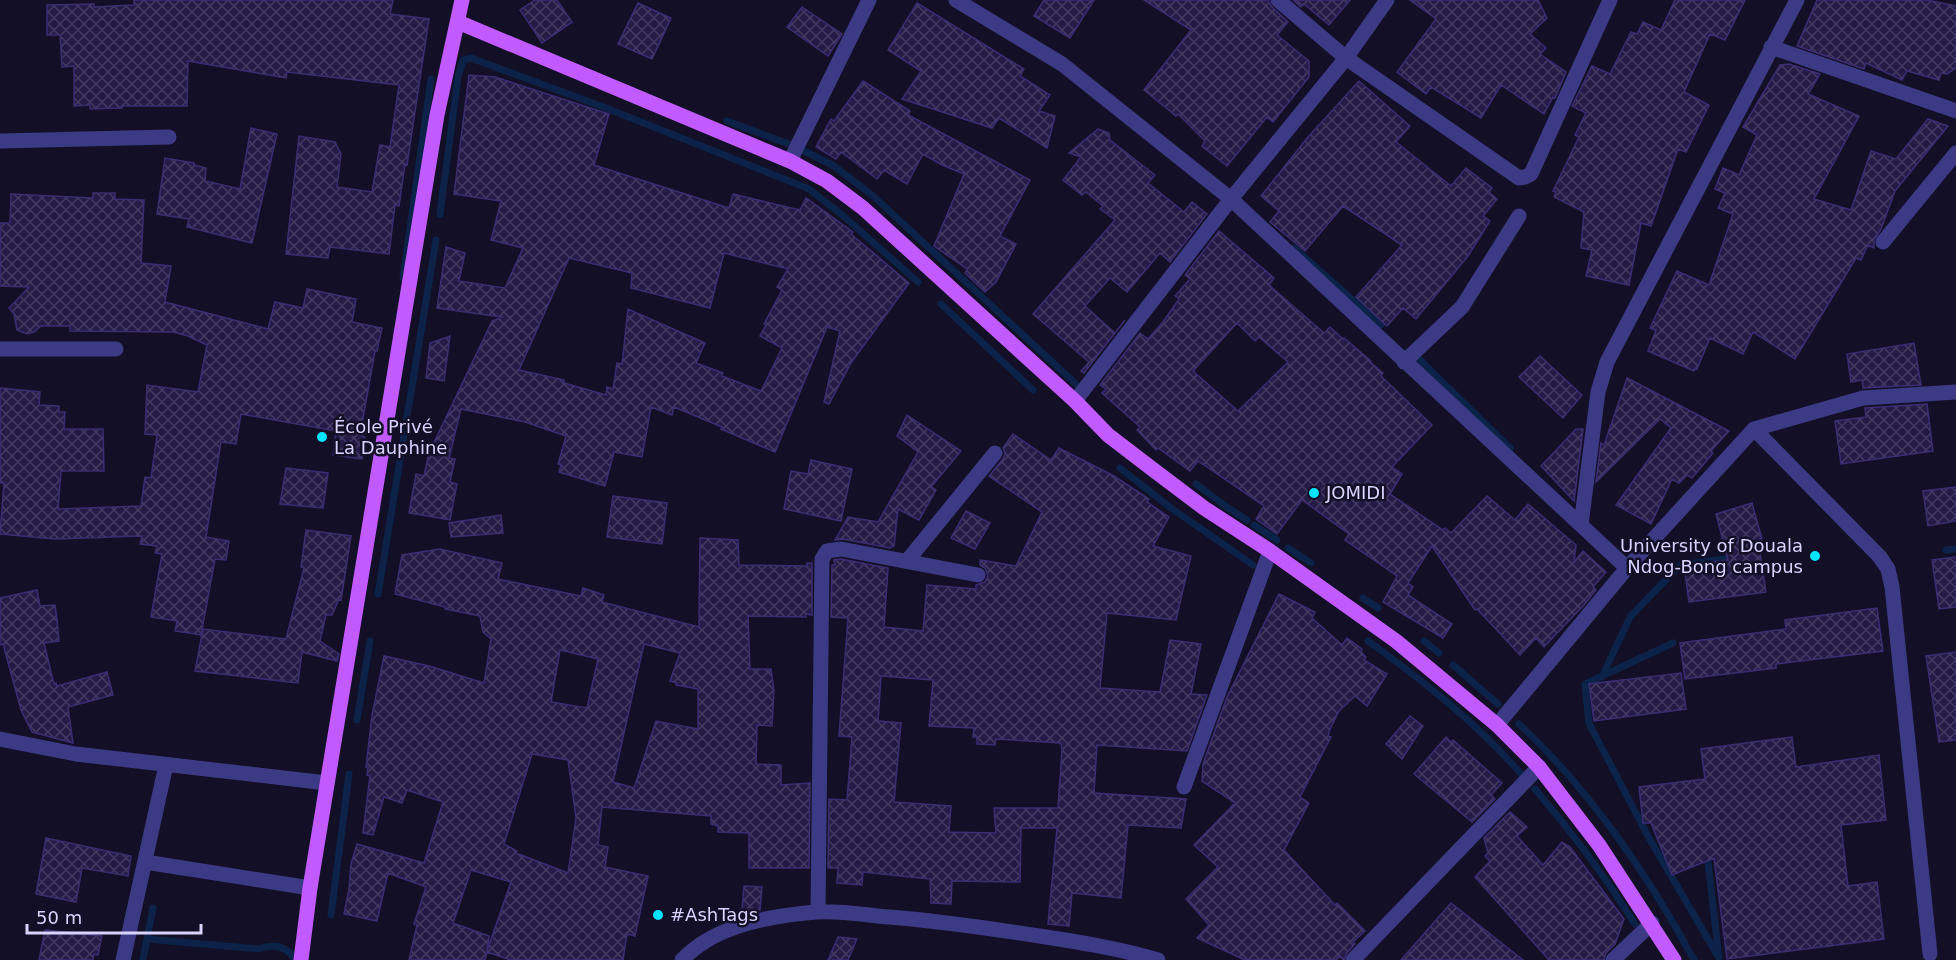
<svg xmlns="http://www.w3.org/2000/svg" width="1956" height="960" font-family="'DejaVu Sans',sans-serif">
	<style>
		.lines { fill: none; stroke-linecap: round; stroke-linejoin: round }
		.stream { stroke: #0c2248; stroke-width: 7 }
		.building { fill: url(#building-cross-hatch); stroke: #3b2d73; stroke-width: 1.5; fill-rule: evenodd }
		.minor { stroke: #3d3a85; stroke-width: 15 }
		.major { stroke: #c25bff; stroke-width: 15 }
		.poi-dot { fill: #00e5ff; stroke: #130f26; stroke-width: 2 }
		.labels { text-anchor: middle; stroke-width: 5; stroke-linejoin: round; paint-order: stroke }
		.poi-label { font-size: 18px; fill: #d9d4ff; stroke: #130f26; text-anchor: start }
	</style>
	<defs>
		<pattern id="building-cross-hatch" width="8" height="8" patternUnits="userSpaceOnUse" patternTransform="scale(1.5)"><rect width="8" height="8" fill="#241b47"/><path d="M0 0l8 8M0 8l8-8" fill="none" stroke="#433b63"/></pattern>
	</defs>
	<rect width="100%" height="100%" fill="#130f26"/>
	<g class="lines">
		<path class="stream" d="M727,121L794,146
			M802,150L834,166L872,195L1077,385
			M440,214L458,77L463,60L471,58L601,106L809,189L841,214L918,282
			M1294,248L1381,325
			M403,278L431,79
			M941,304L1033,390
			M1418,358L1510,448
			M1120,468L1171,508L1253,565
			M1196,484L1228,508
			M1230,509L1247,520
			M1254,525L1277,540
			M1288,548L1311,563
			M1946,550L1956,549
			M378,594L436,240
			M1363,598L1378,608
			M1368,641C1422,680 1477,723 1521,774
			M1424,641L1439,653
			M1673,643L1585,684L1589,724L1593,731L1649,838L1719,958L1707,853
			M1453,665L1498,704
			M1602,677L1630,617L1680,565L1737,557
			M357,720L370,641
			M1519,724C1589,789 1649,876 1694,960
			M1535,789C1572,832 1605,876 1635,924
			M331,915L349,774
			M147,939L258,949C273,944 287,945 295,960
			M143,960L153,908"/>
	</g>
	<path class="building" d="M134,0H393L390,14L429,19L407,165L405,164L399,206L395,205L389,254L330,247L328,258L286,254L299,136L335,142L341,154L337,187L372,192L380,145L390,147L399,85L287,72L286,78L188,61L187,106H122V108L90,109V105L74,106V66L62,67L60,35H47V5L94,4V7L134,5Z
		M535,0H557L572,22L542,43L520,10Z
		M1044,0H1094L1070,38L1034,16Z
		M1144,0H1268L1272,7L1288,22L1277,35L1309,61V77L1273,122L1267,117L1227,166L1202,146L1205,141L1178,114L1176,116L1144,90L1191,30Z
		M1293,0H1350L1329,25L1304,4L1301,7Z
		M1410,0H1538L1547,18L1530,34L1546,48L1540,54L1566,72L1555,98L1553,97L1544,114L1501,85L1481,118L1431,87L1426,94L1397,72L1436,19Z
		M1675,0H1745L1725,40L1710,34L1684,92L1709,105L1686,152L1678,149L1651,226L1641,223L1629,285L1586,276L1592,250L1581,248L1584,212L1554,197L1556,192L1553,191L1579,137L1575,135L1586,113L1572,106L1592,66L1610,74L1631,32L1637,34L1643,22L1661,30Z
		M1817,0H1927L1956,6V68L1947,74L1941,73L1939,80L1907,71L1902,80L1866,63L1864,69L1797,46Z
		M638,3L671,18L652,59L618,44Z
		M917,3L1024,69L1020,76L1050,95L1039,111L1055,116L1047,148L999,118L992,128L902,99L921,71L888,50Z
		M802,7L842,34L828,56L787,27Z
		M1789,64L1820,74L1808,94L1859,116L1814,199L1851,210L1871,151L1896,159L1928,119L1948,126L1895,191L1881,229L1874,240V248L1868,245L1861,260L1856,258L1795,359L1753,332L1743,354L1710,338L1697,369L1695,368L1694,371L1648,351L1656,330L1650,328L1677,271L1709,285L1733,214L1718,208L1725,193L1715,189L1723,168L1739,175L1757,135L1743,127L1780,65Z
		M469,75L495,77L609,114L594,165L729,208L733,194L800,210L806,198L853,232L851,234L909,283L851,363L829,404L824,402L840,331L827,327L775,452L721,429L722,427L674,407L672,415L651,407L642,457L614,452L605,486L559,472L561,465L558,464L566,436L525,422L461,409L449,458L455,459L450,482L457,484L450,520L409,513L416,474L424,476L429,453L492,321L502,317L437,308L446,247L465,253L459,281L505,288L523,248L491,240L501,201L454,194ZM724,253L788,269L777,287L782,290L764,324L766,325L760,336L782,348L761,391L722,376L723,373L696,363L705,343L628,309L622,364L617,363L613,389L607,387L606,395L564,383V380L519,370L569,258L632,273L631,288L710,308Z
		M863,81L910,111L908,115L1030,180L1000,236L1016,244L996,282L985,292L965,273L967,269L934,246L964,174L942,165L923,154L907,184L884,170L877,179L841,152L836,159L816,147L831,119L834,121Z
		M1359,81L1410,126L1396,142L1451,186L1466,168L1492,188L1489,192L1497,199L1483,216L1490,221L1468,256L1416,319L1403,308L1387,326L1356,297L1402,245L1343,206L1305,251L1270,222L1279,211L1261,196L1308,137Z
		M251,128L277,134L252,243L187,227L189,219L157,214L165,158L194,163V165L206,168L205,181L240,189Z
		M1098,129L1109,133L1110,140L1155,175L1148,183L1184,212L1192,202L1207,214L1170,262L1160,253L1127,292L1110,278L1085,306L1115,333L1125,320L1084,373L1081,371L1089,362L1033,314L1115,220L1100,209L1103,206L1086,192L1082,195L1063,180L1081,157L1069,153Z
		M93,193H115V199L144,200L141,263L171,266L165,302L268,329L275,302L303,308L307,289L356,299L352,322L382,328L377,351H375L360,435L365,437L362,459L333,455L336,431L241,414L236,444L221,442L206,537L229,541L226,560L215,559L201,635L175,631L177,621L151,617L162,554L155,553L157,546L140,544L142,536L55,539L0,534L4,483H0V388L40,392L39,405L59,406V412H65L64,429H103L104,471H61L58,509L141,506L145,477L151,478L157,435L145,434L147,385L198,392L207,345L188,336L173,332L70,331V326H41L34,332L27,334L17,330L14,314L9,308L29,287L0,286V223H10L11,194L93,198Z
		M1219,231L1274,278L1269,285L1324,333L1330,327L1343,339L1344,338L1371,361L1370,362L1383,373L1381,376L1432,425L1392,467L1402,474L1390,494L1443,530L1445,528L1451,533L1487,496L1515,520L1528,504L1576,545L1574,562L1583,551L1606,572L1593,587L1596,590L1584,605L1544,647L1536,638L1520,655L1477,609L1475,610L1432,546L1408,583L1413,587L1408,595L1452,624L1443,638L1383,602L1397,576L1345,540L1349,534L1302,500L1277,534L1256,519L1264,506L1198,461L1190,471L1158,448L1156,450L1137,430L1140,427L1102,393L1106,389L1100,385L1140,333L1148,339L1163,322L1179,299L1175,296L1190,279L1185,275ZM1237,323L1255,341L1259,337L1288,362L1238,411L1193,371Z
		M450,336L444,381L426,378L430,343Z
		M1914,343L1921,385L1863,388L1862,380L1851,382L1847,354Z
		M1540,356L1582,395L1563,418L1519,377Z
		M1627,378L1729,431L1711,451L1713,453L1692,478L1687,475L1679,483L1672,479L1651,524L1616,505L1671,428L1660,419L1596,482L1601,443L1604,445Z
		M1927,404L1933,451L1841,464L1835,421L1866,417L1865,408Z
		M907,415L961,451L931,487L936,490L919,520L898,509L894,546L890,548L843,539L835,540L848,517L878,522L918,452L897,436Z
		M1576,429H1583L1574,501L1541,466Z
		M1013,434L1051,460L1059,448L1114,476L1149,499L1147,502L1169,517L1153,546L1191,556L1176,620L1107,613L1100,688L1160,692L1170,640L1201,644L1191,694L1207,695L1187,751L1097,745L1094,793L1186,799L1181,828L1128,825L1121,898L1072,893L1069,926L1048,924L1057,828H1021L1020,882L952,881L951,904L931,903L930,879L863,872L862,885L837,883L838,868H828L829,799L847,800L852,737L839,736L848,618L831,617L832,565H835L834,560L841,559L888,568L884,627L923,631L927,585L976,589V585L985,582L988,576L985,568L980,565V560L1016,566L1042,512L989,476L1003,459L1005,454L1003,448ZM881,676L933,680L929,726L974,728L973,737H977V744L995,745L996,739L1061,743L1062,750L1058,808H994L996,833L949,832L951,806L894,802L901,723L878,721Z
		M811,460L852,469L841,521L784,509L791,471L808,474Z
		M286,468L328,473L323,508L280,504Z
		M1956,487V521L1928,526L1923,491Z
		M613,496L667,503L662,544L607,537Z
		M1752,503L1762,539L1758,540L1766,592L1689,602L1684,566L1728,560L1716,514Z
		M966,511L990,523L975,549L951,538Z
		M501,515L503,533L451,537L449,523Z
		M306,530L351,536L341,600L339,599L332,615H326L320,641L339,654L337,661L302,652L298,683L195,671L203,629L286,639L304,568L301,567Z
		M700,538L738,540L739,565L807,566V563H812V615L806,614V617L748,616L750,669H771L774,690L772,726L757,725L756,764L781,765V785L810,783L809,868H749V833L718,832V826L711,824V816L602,807L598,845L608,847L605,867L648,876L635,936L627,934L623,960H511L487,952L485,960H409L417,925L414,924L426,887L388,873L377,921L344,914L349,889L351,864L357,844L424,863L443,802L407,790L402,803L384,797L373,835L363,833L370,776L367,775L368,767H366L372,715L384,656L429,666L484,683L491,639L483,632L480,616L445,609V607L395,594L402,555L440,549L502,563L498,579L581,596L583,588L604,595L602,602L699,627ZM644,644L680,653L670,681L677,683L676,685L698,689V729L656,721L634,788L613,782ZM560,650L598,659L587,708L551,702ZM532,754L568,760L576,818L568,873L516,853L517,851L504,844ZM471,870L511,882L487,951L489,936L453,923Z
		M1956,557V607L1939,609L1932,560Z
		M37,590L40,606L55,605L57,619L59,641L44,643L54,684L56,683L57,686L107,672L113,695L68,707L73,743L32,732L21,710L3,644L0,645V598Z
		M1279,594L1315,612L1312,618L1342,645L1347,638L1362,649L1361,652L1366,657L1364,660L1387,674L1367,706L1355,696L1339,711L1330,729L1328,736L1331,737L1300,797L1309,803L1284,850L1335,905L1337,903L1365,931L1353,942L1355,944L1346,954L1344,960L1339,956L1336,960H1245L1197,938L1209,925L1186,899L1218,867L1194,845L1235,803L1202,781L1203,764L1227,697Z
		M1877,608L1883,651L1776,664V668L1685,679L1680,643L1786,629L1785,620Z
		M1956,652V740L1939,742L1926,656Z
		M1681,673L1686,709L1594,721L1589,684Z
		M1410,716L1423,726L1402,759L1386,744Z
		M1446,737L1451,742L1453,740L1502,783L1491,795L1495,799L1472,822L1414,774Z
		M1792,737L1796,767L1879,755L1886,820L1841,825L1848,886L1877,882L1884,939L1727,959L1714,858L1672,875L1651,823H1643L1639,787L1705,779L1701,749Z
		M1510,812L1527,827L1517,836L1543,865L1562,842L1570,847L1624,919L1615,944L1606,953L1604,960H1549L1475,877L1490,861L1485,856L1488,853L1484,838Z
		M46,838L131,856L128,876L82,868L76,902L36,894Z
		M744,886L762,887L760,910H742Z
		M1451,903L1523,960H1401Z
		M45,930L102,936L98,955L94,954L93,960H39Z
		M838,937L857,939L848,960H828Z"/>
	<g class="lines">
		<path class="minor" d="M956,0L1062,64L1231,199L1627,568
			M1278,0L1346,58L1519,178L1525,177L1531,174L1610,0
			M1771,47L1956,111
			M0,141L169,137
			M790,161L869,0
			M1883,242L1956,153
			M0,349H116
			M1404,362L1462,307L1519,216
			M1075,401L1231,199L1346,58L1387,0
			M1754,429L1880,557L1888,569L1892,587L1930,954
			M1581,525L1598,392L1607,362L1797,0
			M907,561L995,453
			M1497,725L1627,568L1754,429L1863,398L1956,392
			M0,739L76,754L327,783
			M1184,787L1270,551
			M145,862L310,888
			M818,912L822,559L827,551L841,549L978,575
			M123,960L166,765
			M682,960C715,925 770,916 816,912C839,910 865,915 889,917C941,921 994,929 1046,937C1084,943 1121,949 1158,960
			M1353,960L1539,767
			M1613,960L1652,923"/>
		<path class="major" d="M458,22L790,161L827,181L863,208L1075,401L1108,435L1151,468L1204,508L1270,551L1396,641L1497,725L1539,767L1599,845L1674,960
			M301,960L310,888L437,115L462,0"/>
	</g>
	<g class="poi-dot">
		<circle cx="322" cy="437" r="6"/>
		<circle cx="1314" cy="493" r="6"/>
		<circle cx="1815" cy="556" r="6"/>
		<circle cx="658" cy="915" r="6"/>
	</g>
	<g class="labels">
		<g class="poi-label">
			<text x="334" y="433">École Privé<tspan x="334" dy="21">La Dauphine</tspan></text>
			<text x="1326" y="499">JOMIDI</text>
			<text x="1803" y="552" text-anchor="end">University of Douala<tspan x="1803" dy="21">Ndog-Bong campus</tspan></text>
			<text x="670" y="921">#AshTags</text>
		</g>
	</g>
	<path d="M27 924v9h174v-9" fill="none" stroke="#d9d4ff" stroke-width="3"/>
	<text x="36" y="924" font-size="18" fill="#d9d4ff" stroke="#130f26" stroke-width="4.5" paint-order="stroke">50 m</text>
</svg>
